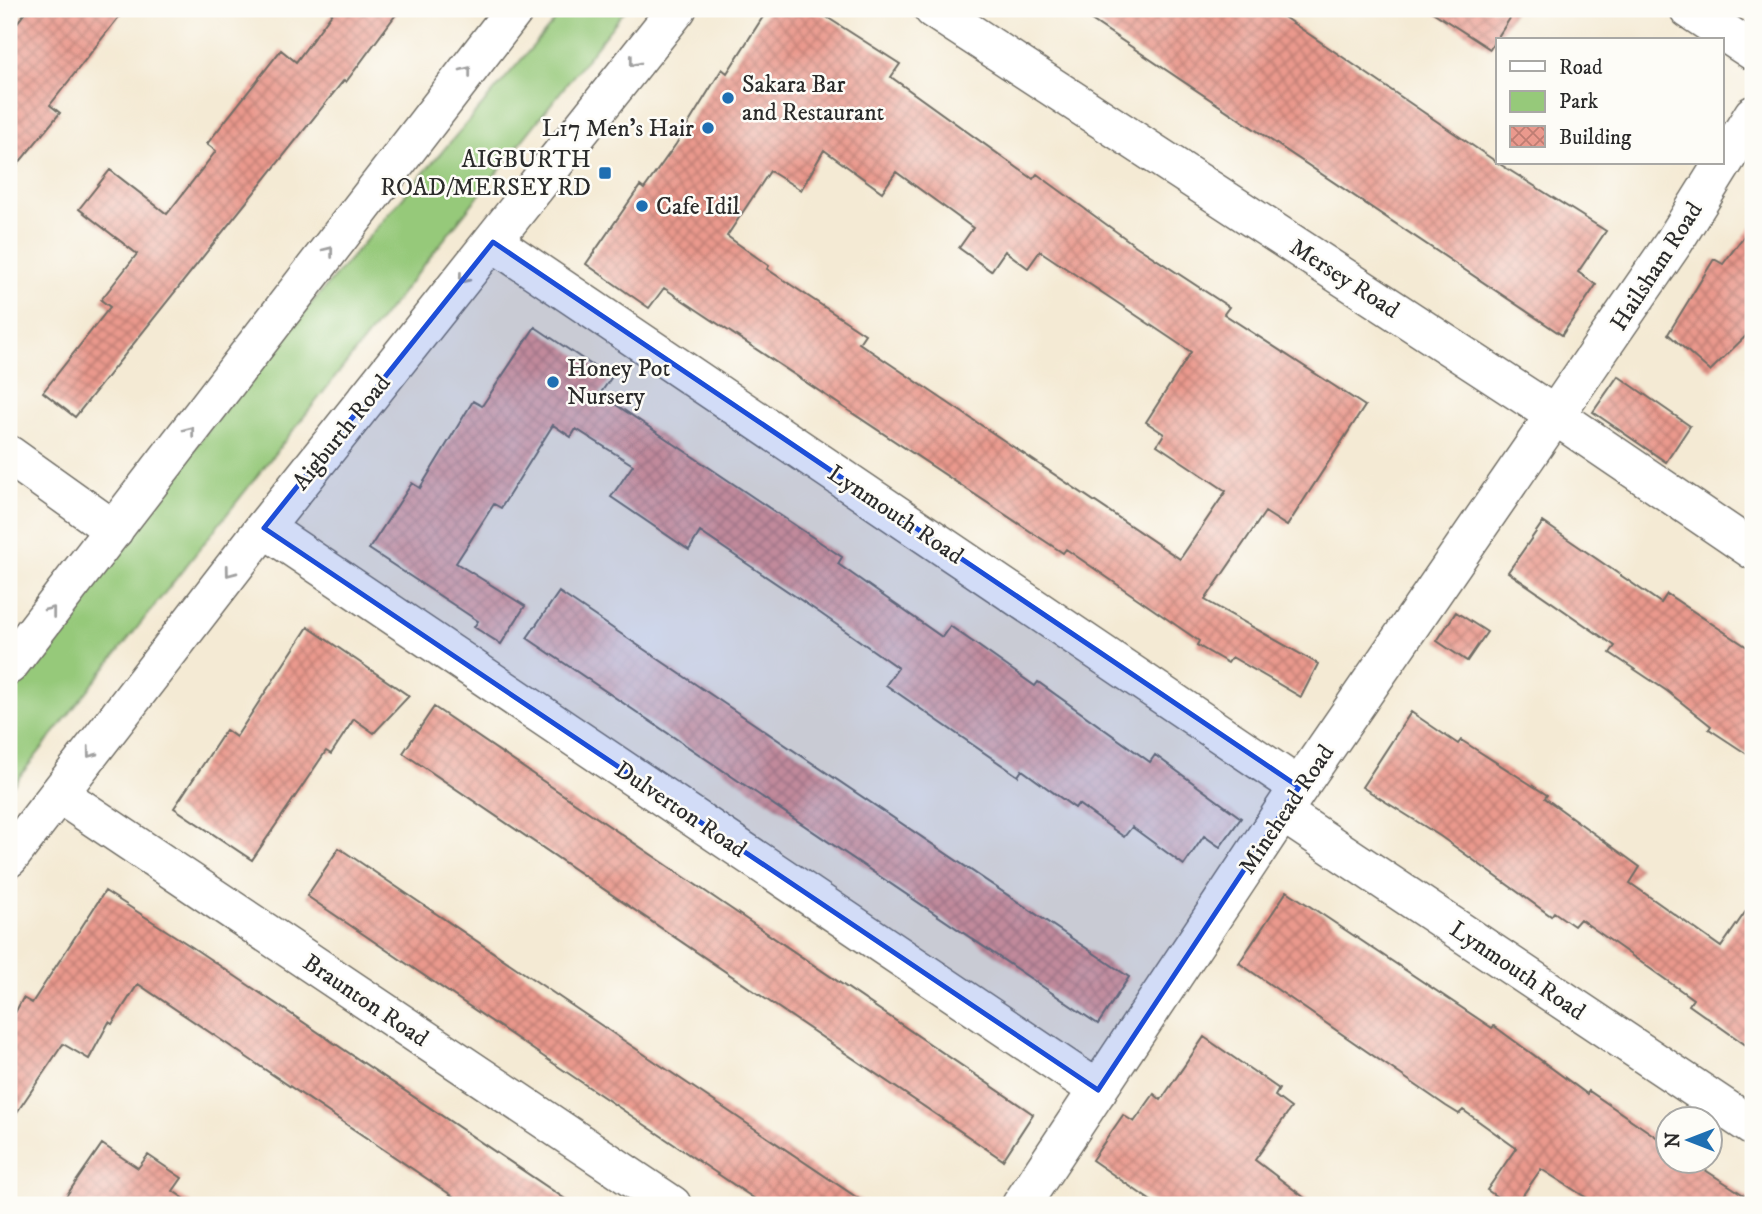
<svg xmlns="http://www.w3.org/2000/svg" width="1762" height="1214" font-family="'IM FELL DW Pica',serif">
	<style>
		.green { fill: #96c97a; stroke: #607a52; stroke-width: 2 }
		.building { fill: url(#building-cross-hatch); fill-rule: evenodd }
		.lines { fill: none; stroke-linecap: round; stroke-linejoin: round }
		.minor-casing { stroke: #716e66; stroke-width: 41 }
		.highway-casing { stroke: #716e66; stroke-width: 41 }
		.minor { stroke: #fff; stroke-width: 38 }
		.highway { stroke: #fff; stroke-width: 38 }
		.oneway { stroke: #a0a0a0 }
		.marked { fill: #1d4ed8; fill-opacity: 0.2; stroke: #1d4ed8; stroke-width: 5; stroke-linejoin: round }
		.poi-dot { fill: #1f6fb2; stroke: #fdfcf7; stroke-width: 2.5 }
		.labels { text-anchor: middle; stroke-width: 5; stroke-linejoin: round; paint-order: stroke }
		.poi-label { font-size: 24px; fill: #2b2b2b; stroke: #fdfcf7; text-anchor: start }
		.street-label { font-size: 24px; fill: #2b2b2b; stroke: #fdfcf7 }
	</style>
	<defs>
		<pattern id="building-cross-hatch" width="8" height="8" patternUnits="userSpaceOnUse" patternTransform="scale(1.75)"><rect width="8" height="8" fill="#ea998d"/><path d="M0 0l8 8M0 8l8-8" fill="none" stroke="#be7d73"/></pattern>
	</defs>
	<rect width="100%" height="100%" fill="#fdfcf7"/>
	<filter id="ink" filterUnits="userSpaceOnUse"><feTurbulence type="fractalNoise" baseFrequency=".0143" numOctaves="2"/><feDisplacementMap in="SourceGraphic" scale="14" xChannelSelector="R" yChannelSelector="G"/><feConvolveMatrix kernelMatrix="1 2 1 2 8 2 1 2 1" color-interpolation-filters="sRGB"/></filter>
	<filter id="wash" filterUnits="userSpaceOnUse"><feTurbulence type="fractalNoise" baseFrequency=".00686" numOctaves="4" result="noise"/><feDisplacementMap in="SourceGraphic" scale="28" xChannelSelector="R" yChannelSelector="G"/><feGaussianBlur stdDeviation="1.57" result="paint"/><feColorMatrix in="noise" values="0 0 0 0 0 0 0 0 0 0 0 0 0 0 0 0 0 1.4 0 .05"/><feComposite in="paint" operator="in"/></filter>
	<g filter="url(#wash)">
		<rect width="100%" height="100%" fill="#f4ead4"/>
		<path class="green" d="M565,9H626L9,790V684L267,355Z"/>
		<g id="blocks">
			<path class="building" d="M28,9H125L50,105L60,113L9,175V33Z
				M335,9H400L346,82L344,80L75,417L43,392L110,307L101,300L137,254L79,209L110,170L167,214L216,151L207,144L281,50L296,62Z
				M768,9H814L900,64L891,77L1033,179L1037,174L1136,246L1229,307L1224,314L1365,406L1287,526L1265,512L1205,600L1318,664L1301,697L1232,657L1228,663L1197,645L1199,641L1066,549L1063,553L664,288L649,308L586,264L640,186L644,189L676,144L722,69L727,73ZM824,150L882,192L896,172L973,228L959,248L991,271L1005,251L1028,268L1040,251L1191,352L1146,422L1164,434L1157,445L1226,491L1180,559L859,343L865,334L767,269L769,266L727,236L770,171L801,190Z
				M1075,9H1272L1498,163L1606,231L1578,272L1596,285L1562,335Z
				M1428,9H1516L1490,49Z
				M1753,224V329L1710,371L1668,334L1714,259L1723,264Z
				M535,327L611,378L600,394L842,557L838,564L942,637L950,626L1035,686L1038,682L1150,762L1155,755L1241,818L1220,847L1204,836L1184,865L1132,827L1124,837L1078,804L1075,808L1022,770L1018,776L886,685L898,668L820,613L700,532L689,550L611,497L633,465L576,429L571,437L553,425L501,508L494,504L456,563L525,606L501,644L474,627L478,621L369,549L412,483L420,488L473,401L482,406Z
				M1618,376L1690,426L1666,462L1593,412Z
				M1543,522L1661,603L1667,594L1753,651V758L1709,729L1711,726L1667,691L1610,653L1615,646L1508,572Z
				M559,592L1129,977L1098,1024L527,638Z
				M1456,612L1487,632L1467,661L1437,641Z
				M308,627L409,696L374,733L354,719L331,754L326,751L252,860L174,808L226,730L236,737Z
				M434,707L1033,1114L1003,1160L403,753Z
				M1411,712L1458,744L1461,740L1547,795L1545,798L1640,867L1630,883L1721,947L1753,901V1050L1689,1005L1693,999L1580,919L1574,926L1554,912L1551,916L1440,836L1362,787Z
				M339,848L580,1011L868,1205H764L547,1059L307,896Z
				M105,891L192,947L574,1205H466L138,984L112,1024L109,1022L89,1059L63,1044L9,1124V1024L23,998L32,1003Z
				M1287,891L1492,1028L1494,1026L1587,1094L1589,1091L1665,1143L1668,1161H1691L1753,1201V1205H1598L1541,1169L1516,1205H1509L1487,1190L1516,1148L1463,1110L1459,1114L1446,1106L1239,963Z
				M1204,1037L1279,1089L1275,1096L1291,1108L1255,1160L1314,1205H1157L1092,1160L1123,1115L1134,1122L1154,1094L1161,1100Z
				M102,1144L138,1168L148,1155L182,1178L173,1191L194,1205H60Z"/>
		</g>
	</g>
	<g filter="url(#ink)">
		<use href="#blocks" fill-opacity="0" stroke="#716e66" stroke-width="2"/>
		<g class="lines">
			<g class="minor-casing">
				<path id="minor" d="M933,9L1556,416L1753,550
					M1689,9L1753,51
					M493,242L1299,787
					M9,455L114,530
					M264,528L1098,1090
					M59,794L672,1205
					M1283,813L1753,1127
					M1021,1205L1299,787L1674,242L1753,115"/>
			</g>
			<g class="highway-casing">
				<path id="highway" d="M9,665L515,9
					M9,858L264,528L677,9"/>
			</g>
			<use href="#minor" class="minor"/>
			<use href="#highway" class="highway"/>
		</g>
		<defs><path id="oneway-chevron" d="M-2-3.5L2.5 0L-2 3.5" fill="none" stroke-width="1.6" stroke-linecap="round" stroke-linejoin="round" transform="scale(1.75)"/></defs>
		<g class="oneway">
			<use href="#oneway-chevron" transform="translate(634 62) rotate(128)"/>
			<use href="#oneway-chevron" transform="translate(467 71) rotate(-52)"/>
			<use href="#oneway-chevron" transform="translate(329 251) rotate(-52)"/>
			<use href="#oneway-chevron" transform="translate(463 279) rotate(129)"/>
			<use href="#oneway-chevron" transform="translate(190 431) rotate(-52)"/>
			<use href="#oneway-chevron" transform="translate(230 572) rotate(127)"/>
			<use href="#oneway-chevron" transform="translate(51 611) rotate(-52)"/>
			<use href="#oneway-chevron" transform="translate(91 753) rotate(127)"/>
		</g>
	</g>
	<path class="marked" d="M493,242L1299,787L1098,1090L264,528Z"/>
	<g class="poi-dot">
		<circle cx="728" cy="98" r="7"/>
		<circle cx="708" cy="128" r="7"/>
		<rect x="598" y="166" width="14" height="14" rx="3.5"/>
		<circle cx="642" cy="206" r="7"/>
		<circle cx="553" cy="382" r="7"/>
	</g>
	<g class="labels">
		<g class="poi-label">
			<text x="742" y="92">Sakara Bar<tspan x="742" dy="28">and Restaurant</tspan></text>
			<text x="694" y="136" text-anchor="end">L17 Men's Hair</text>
			<text x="591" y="167" text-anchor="end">AIGBURTH<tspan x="591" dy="28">ROAD/MERSEY RD</tspan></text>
			<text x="656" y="214">Cafe Idil</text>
			<text x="567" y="376">Honey Pot<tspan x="567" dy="28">Nursery</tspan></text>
		</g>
		<g class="street-label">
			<text transform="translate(1656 266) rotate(-57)" y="8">Hailsham Road</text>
			<text transform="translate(1345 278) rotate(33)" y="8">Mersey Road</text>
			<text transform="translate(341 432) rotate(-51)" y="8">Aigburth Road</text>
			<text transform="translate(896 514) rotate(34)" y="8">Lynmouth Road</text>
			<text transform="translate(681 809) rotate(34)" y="8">Dulverton Road</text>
			<text transform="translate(1286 809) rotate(-56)" y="8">Minehead Road</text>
			<text transform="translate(1518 970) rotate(34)" y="8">Lynmouth Road</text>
			<text transform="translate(366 1000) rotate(34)" y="8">Braunton Road</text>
		</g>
	</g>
	<rect width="1762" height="1214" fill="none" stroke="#fdfcf7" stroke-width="35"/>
	<rect x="1496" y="38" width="228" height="126" fill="#fdfcf7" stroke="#a9a8a5" stroke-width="2"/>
	<rect x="1510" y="61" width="35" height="10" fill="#ffffff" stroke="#a9a8a5" stroke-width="2"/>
	<text x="1559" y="74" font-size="21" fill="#2b2b2b">Road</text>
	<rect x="1510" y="91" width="35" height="21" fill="#96c97a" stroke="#a9a8a5" stroke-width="2"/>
	<text x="1559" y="108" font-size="21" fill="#2b2b2b">Park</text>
	<rect x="1510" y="126" width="35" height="21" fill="url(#building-cross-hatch)" stroke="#a9a8a5" stroke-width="2"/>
	<text x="1559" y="144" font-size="21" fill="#2b2b2b">Building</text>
	<g transform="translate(1689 1140) rotate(270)"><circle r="33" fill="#fdfcf7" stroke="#a9a8a5" stroke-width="2"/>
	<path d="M0-5L12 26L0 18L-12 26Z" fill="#1f6fb2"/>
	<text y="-10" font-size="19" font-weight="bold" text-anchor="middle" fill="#2b2b2b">N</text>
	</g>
</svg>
